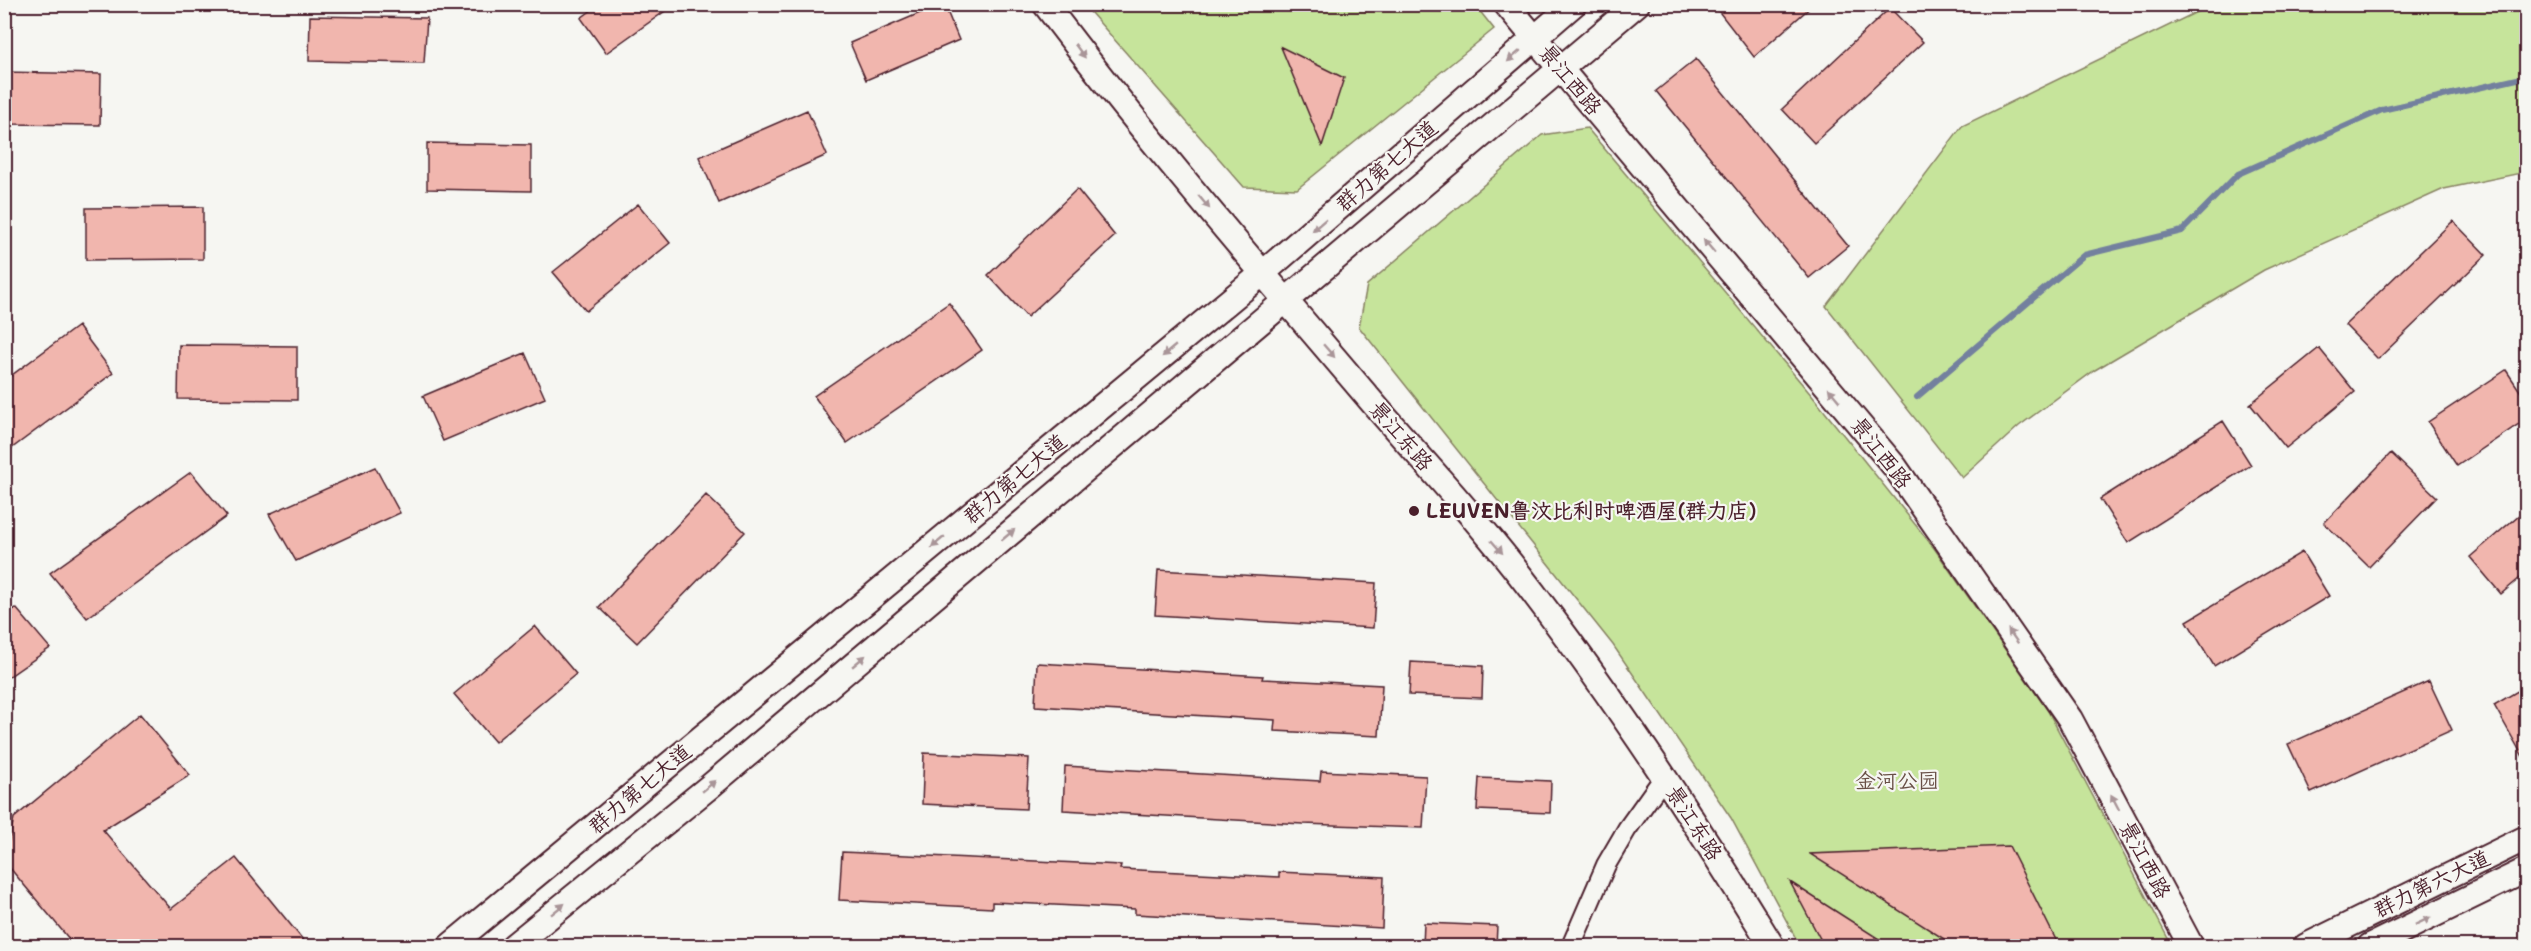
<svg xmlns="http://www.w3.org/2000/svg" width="2531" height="951" font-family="Mali,'LXGW WenKai TC',sans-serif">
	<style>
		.green { fill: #c6e49b; stroke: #888263; stroke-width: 1.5 }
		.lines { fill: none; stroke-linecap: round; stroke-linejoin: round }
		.stream { stroke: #73809e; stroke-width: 6 }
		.building { fill: #f1b6ae; stroke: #4a1f2b; stroke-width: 1.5 }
		.minor-casing { stroke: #4a1f2b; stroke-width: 22 }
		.secondary-casing { stroke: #4a1f2b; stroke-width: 28 }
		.minor { stroke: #f6f6f2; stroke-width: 18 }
		.secondary { stroke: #f6f6f2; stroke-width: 24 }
		.oneway { fill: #a99598 }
		.poi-dot { fill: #4a1f2b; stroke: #f6f6f2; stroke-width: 2 }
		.labels { text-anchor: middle; stroke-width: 4.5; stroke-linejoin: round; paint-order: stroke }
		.street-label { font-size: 21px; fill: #4a1f2b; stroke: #f6f6f2 }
		.poi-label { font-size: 21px; font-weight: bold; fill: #4a1f2b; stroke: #f6f6f2; text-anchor: start }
		.park-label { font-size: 21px; fill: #695047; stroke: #f6f6f2 }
	</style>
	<rect width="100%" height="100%" fill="#f6f6f2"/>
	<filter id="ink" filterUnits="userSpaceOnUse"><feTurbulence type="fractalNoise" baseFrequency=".0167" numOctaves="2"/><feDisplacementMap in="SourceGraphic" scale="12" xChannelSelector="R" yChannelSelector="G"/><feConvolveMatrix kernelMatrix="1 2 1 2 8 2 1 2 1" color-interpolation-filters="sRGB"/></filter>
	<g filter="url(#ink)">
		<path class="green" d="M1084,5H1475L1494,29L1297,189L1244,187Z
			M2211,5H2526V172L2444,189L2264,270L2095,370L2019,426L1962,478L1826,306L1962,126Z
			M1587,128L1813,397L1934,548L2048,711L2172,946H1800L1731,818L1613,645L1359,327L1367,285L1542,135Z"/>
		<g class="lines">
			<path class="stream" d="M1917,397L2084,255L2182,231L2238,174L2382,110L2526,77"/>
		</g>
		<path class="building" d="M600,4H675L606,53L581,18Z
			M941,4H944L959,40L866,80L850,43Z
			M1713,4H1814L1754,57Z
			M1890,8L1923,42L1814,143L1782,109Z
			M310,16L427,18L424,63L309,61Z
			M1281,47L1344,78L1322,146Z
			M1696,59L1848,246L1809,278L1656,91Z
			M4,72L101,74L100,125L4,124Z
			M807,110L827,155L719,203L699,157Z
			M427,143L531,145V191L427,189Z
			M1077,189L1115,236L1027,317L988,275Z
			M638,204L670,243L586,311L553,272Z
			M203,207V259L86,260V208Z
			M2453,221L2486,255L2378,359L2345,325Z
			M949,303L982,350L847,443L814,396Z
			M78,326L113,373L4,454V381Z
			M179,345L297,346V400L178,399Z
			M2319,348L2355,392L2286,448L2250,404Z
			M525,353L545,398L443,441L423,396Z
			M2506,370L2526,400V419L2457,466L2428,422Z
			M2223,421L2251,465L2128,543L2100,499Z
			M2391,453L2437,497L2369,567L2324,523Z
			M375,467L400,513L296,561L269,514Z
			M191,472L227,516L87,618L50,573Z
			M706,495L745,532L637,643L599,607Z
			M2526,509V573L2501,594L2470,557Z
			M2302,552L2329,596L2214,666L2187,621Z
			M1158,570L1376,583L1373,628L1155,615Z
			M16,608L50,648L4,680V615Z
			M535,626L576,674L495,742L454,694Z
			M1411,662L1483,666L1482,698L1409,695Z
			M1037,663L1263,676L1262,679L1382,685L1379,736L1274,731L1275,720L1035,706Z
			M2429,681L2452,730L2311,793L2288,744Z
			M2526,686V762L2494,705Z
			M140,714L190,775L103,830L171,909L236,858L308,946H75L4,861L14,818Z
			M924,753L1029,758L1026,809L922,804Z
			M1065,766L1320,781L1321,771L1426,776L1423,828L1303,824L1063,810Z
			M1479,778L1551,781L1550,813L1477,810Z
			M2009,846L2057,942L2042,946H1955L1810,854Z
			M842,852L1121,865L1120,869L1279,877V872L1384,877L1382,928L1135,914V909L992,902V908L839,900Z
			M1790,882L1890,946H1824Z
			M1424,923L1497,926L1496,946H1423Z"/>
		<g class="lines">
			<g class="minor-casing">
				<path id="minor" d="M1571,946L1606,865L1627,829L1664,777"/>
			</g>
			<g class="secondary-casing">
				<path id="secondary" d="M1045,4C1148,141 1261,271 1372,402C1420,458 1471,512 1516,570C1609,690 1693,817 1772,946
					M1506,4L1895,467L2070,719L2191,946
					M450,946L1263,273L1574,4
					M513,946L709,787L1637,4
					M2306,946L2526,838
					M2370,946L2526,870"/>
			</g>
			<use href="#minor" class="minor"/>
			<use href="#secondary" class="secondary"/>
		</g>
		<defs><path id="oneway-solid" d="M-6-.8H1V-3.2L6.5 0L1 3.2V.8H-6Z" transform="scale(1.5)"/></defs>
		<g class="oneway">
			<use href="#oneway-solid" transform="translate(1080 51) rotate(53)"/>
			<use href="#oneway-solid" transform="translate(1514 56) rotate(139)"/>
			<use href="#oneway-solid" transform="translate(1204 202) rotate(50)"/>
			<use href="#oneway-solid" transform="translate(1319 225) rotate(139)"/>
			<use href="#oneway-solid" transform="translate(1709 246) rotate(-130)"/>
			<use href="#oneway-solid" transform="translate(1169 351) rotate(140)"/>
			<use href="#oneway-solid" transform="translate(1329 351) rotate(49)"/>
			<use href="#oneway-solid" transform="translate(1834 395) rotate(-130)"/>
			<use href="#oneway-solid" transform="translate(1008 535) rotate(-40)"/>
			<use href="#oneway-solid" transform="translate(938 542) rotate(140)"/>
			<use href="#oneway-solid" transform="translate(1497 547) rotate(49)"/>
			<use href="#oneway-solid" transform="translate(2013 636) rotate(-125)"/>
			<use href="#oneway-solid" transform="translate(859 661) rotate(-40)"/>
			<use href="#oneway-solid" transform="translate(709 786) rotate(-40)"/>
			<use href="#oneway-solid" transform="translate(2115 802) rotate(-118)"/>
			<use href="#oneway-solid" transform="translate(558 909) rotate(-39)"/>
			<use href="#oneway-solid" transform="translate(2423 921) rotate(-26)"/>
		</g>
	</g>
	<circle class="poi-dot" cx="1414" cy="511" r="6"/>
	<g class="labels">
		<g class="street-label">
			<text transform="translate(1570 80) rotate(50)" y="7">景江西路</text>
			<text transform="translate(1387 166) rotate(-41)" y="7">群力第七大道</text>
			<text transform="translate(1401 436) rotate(49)" y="7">景江东路</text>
			<text transform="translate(1881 453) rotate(52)" y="7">景江西路</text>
			<text transform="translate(1015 479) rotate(-40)" y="7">群力第七大道</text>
			<text transform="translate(640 789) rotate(-40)" y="7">群力第七大道</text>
			<text transform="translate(1694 823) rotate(57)" y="7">景江东路</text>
			<text transform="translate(2145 860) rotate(62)" y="7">景江西路</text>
			<text transform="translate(2432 884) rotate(-26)" y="7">群力第六大道</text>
		</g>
		<g class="poi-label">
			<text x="1426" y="518">LEUVEN鲁汶比利时啤酒屋(群力店)</text>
		</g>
		<g class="park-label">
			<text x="1897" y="788">金河公园</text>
		</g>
	</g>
	<rect width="2531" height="951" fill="none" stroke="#f6f6f2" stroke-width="24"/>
	<rect x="12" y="12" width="2507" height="927" fill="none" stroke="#4a1f2b" stroke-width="2" filter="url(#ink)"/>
</svg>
